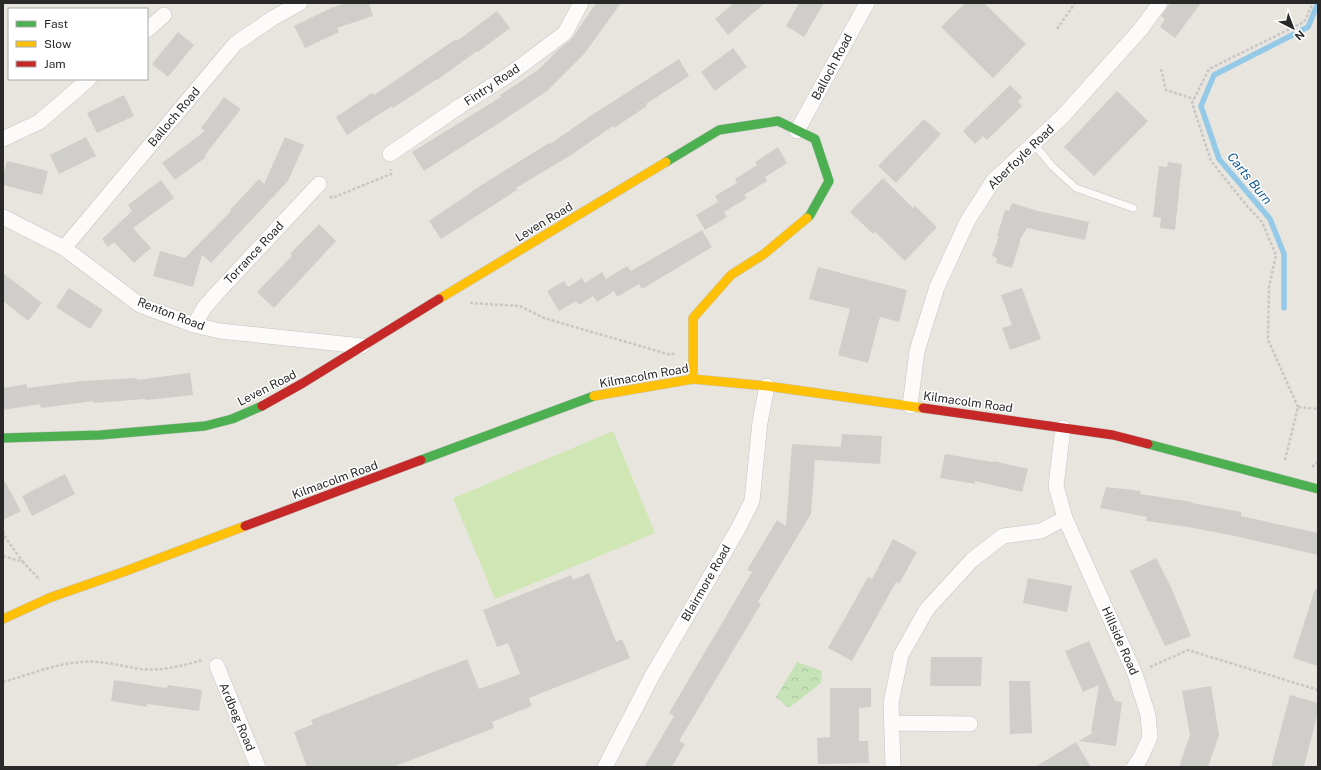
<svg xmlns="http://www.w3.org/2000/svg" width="1321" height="770" font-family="'Public Sans',sans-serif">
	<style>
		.forest { fill: url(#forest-crowns) }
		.pitch { fill: #d0e7b5 }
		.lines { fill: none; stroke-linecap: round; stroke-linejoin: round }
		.stream { stroke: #94cae7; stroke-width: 5.5 }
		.building { fill: #d0ceca }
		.lane-casing { stroke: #c5c4c4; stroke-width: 8 }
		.street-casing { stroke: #c5c4c4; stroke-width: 16 }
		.fast-casing { stroke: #c5c4c4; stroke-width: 10 }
		.slow-casing { stroke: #c5c4c4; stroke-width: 10 }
		.jam-casing { stroke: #c5c4c4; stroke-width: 10 }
		.path { stroke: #c8c7c6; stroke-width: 2.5; stroke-dasharray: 3 2; stroke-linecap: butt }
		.lane { stroke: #fcfbfa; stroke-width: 7 }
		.street { stroke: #fcfbfa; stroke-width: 15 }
		.fast { stroke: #4caf50; stroke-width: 9 }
		.slow { stroke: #ffc107; stroke-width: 9 }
		.jam { stroke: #c62828; stroke-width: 9 }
		.labels { text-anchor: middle; stroke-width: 3; stroke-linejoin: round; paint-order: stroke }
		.street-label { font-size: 12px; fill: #292929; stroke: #fff }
		.water-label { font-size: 13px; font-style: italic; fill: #105c95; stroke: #fff }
	</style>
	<defs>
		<pattern id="forest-crowns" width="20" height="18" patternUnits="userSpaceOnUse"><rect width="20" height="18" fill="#c6e3b8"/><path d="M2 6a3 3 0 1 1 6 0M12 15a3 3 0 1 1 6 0" fill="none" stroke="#aac39e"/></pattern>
	</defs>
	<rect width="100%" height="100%" fill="#e8e5de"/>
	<path class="forest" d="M797,662L822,671L821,683L789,708L776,697Z"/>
	<path class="pitch" d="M613,431L655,533L495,599L453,498Z"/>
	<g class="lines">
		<path class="stream" d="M1284,308V254L1270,219L1219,159L1201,106L1214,75L1308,27L1318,3"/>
	</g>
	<path class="building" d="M346,3H369L373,16L337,28L339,32L305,48L294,26L331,8Z
		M596,3H621L584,54L547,91L502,121L424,171L412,152L501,97L500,95L538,70L559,49L571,40Z
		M734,3H765L728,35L715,19Z
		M799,3H824L804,37L786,26Z
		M965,3H984L1026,44L993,78L941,27Z
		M1170,3H1201L1175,38L1160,27L1165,19L1161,16Z
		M497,11L510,28L478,52L477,51L437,80V79L393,108L392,106L347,135L336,117L372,93L374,95L456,39L457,41Z
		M178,32L194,45L168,77L152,64Z
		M733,48L747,67L715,91L701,72Z
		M679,59L689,76L646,104L647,106L614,128L613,126L571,155L516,188L517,190L441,239L429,221L473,191H472L549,143L550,144L592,115Z
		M1010,85L1022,97L1018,102L1022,106L987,140L983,136L975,144L963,131Z
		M1117,91L1148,121L1094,176L1064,147Z
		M124,95L134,116L97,133L87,113Z
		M224,97L241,109L205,155L206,157L175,180L162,163L205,131L201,128Z
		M924,119L941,134L896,183L878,166Z
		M86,137L96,156L59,174L50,155Z
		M285,137L304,145L288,181L211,263L202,255L193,287L153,276L160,251L185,258L231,211L230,210L259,179L264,184Z
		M778,147L787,163L765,177L767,181L744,195L747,198L724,212L715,196L737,183L735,179L757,165L755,162Z
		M7,161L48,171L42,195L3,185V176Z
		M1168,162L1182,164L1175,230L1160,228L1161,218L1153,217L1159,166L1167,167Z
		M883,178L913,208L915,206L937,227L905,261L875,232L873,234L850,212Z
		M161,180L174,198L133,228L151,248L134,263L114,242L108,247L102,239L132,211L128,205Z
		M718,202L727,217L705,230L696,215Z
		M1012,203L1038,211L1089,222L1085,240L1027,228L1021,238L1012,268L996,263L997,258L992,256L999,236H997L1005,210L1009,211Z
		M319,224L336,241L274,308L257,292L292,256L290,254Z
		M702,230L712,247L642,289L639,284L617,297L614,291L597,302L593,296L579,305L576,301L559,311L547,291L564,281L568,287L582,278L585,283L602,272L606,279L627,266L631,271Z
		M818,267L907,290L899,322L880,317L868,363L838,355L850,309L809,299Z
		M3,273L42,303L28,321L3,301Z
		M69,288L103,310L90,329L56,307Z
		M1022,288L1041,339L1010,350L1002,328L1012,325L1001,295Z
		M190,373L193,395L146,400L145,399L94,403V401L41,408L40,404L3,410V388L27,384V388L82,381L137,378V380Z
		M842,434L882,436L880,464L815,460L811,514L758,602L761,604L679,741L685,744L672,767H644L674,716L669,713L752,572L747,570L777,520L786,526L792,444L841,447Z
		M945,454L993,462L994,461L1028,469L1022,492L975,481V484L940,478Z
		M65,474L75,494L32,516L22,496Z
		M3,478L21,511L3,520Z
		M1106,487L1141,491L1140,494L1192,502V503L1241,512V516L1318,533V555L1235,536L1188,527L1146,521L1147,517L1100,508Z
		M893,539L917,552L899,584L896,582L852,661L828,648L868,577L872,579Z
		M1156,558L1171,587L1191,636L1165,646L1130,571Z
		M589,573L616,642L622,639L630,658L529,698L532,706L492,722L494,728L393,767H307L294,732L313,724L311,720L467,659L479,689L520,674L508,643L497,647L483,610L571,575L573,580Z
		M1028,578L1072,586L1067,612L1023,603Z
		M1315,589L1318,590V666L1293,658Z
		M1089,641L1115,701L1122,702L1116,746L1079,741L1094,732H1091L1099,685L1083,692L1065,651Z
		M931,657H982L981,686H930Z
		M114,680L167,688L168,685L202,690L199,711L147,704V707L111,701Z
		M1009,681H1030L1032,733L1010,734Z
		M1211,686L1219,735L1208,767H1179L1190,735L1182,691Z
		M830,688H871V707L859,708V741H868L869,763L818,764L817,738L830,737Z
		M1290,695L1318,703V712L1304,767H1271Z
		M1076,742L1091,767H1035Z"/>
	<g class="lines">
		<g class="lane-casing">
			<path id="lane" d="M1033,143L1053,167L1076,188L1133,208"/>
		</g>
		<g class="street-casing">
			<path id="street" d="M147,30L164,15
				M797,131L867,3
				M3,139L39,122L89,79
				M390,154L460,106L510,74L565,33L581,3
				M3,217L64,248L140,305L194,325L220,331L362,346
				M64,248L235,44L273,18L300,3
				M194,325L204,308L217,293L319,184
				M910,406L917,351L937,287L968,220L993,181L1063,116L1141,29L1160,3
				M1065,518L1135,674L1148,715L1150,737L1140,759L1134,767
				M217,666L258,767
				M892,723L970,724
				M605,767L652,676L738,529L752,501L760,422L767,386
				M893,767L891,703L901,655L927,609L972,560L1003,536L1041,531L1065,518L1056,486L1063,428"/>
		</g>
		<g class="fast-casing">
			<path id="fast" d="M666,162L719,130L778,121L815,139L829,181L810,215L807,218
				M3,438L100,435L205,426L232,419L262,406
				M1148,444L1318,489
				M421,460L594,396"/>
		</g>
		<g class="slow-casing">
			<path id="slow" d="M439,299L666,162
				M693,379V318L731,275L764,254L807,218
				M594,396L693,379L767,386L923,408
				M3,619L49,598L123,572L245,526"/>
		</g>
		<g class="jam-casing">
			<path id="jam" d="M262,406L303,383L439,299
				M923,408L1113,435L1148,444
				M245,526L421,460"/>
		</g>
		<path class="path" d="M1057,29L1075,3
			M1161,69L1166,90L1194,99
			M330,196L332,198L391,174V169
			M470,303L520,306L544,318L671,355L674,353
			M1298,407L1268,340L1269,287L1276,255L1262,222L1247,206L1211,161L1192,103L1209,69L1304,22L1313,3
			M1285,460L1298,407L1318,409
			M1312,467L1318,462
			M3,531L5,537L23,562
			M3,556L23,562L40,580
			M1150,667L1188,650L1318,690
			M3,682C28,675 54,664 80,662C101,660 121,666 141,669C162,671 182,666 202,660"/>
		<use href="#lane" class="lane"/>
		<use href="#street" class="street"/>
		<use href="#fast" class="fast"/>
		<use href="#slow" class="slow"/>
		<use href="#jam" class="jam"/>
	</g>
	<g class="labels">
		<g class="street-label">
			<text transform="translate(832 67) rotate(-62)" y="4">Balloch Road</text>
			<text transform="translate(492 85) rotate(-34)" y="4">Fintry Road</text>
			<text transform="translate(174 117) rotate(-50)" y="4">Balloch Road</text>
			<text transform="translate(1021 157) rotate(-44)" y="4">Aberfoyle Road</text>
			<text transform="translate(544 222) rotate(-31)" y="4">Leven Road</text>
			<text transform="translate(254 253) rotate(-47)" y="4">Torrance Road</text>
			<text transform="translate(171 314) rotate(21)" y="4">Renton Road</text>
			<text transform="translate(644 376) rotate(-10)" y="4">Kilmacolm Road</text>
			<text transform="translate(267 388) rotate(-27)" y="4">Leven Road</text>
			<text transform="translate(968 402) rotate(8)" y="4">Kilmacolm Road</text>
			<text transform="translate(335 480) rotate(-20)" y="4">Kilmacolm Road</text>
			<text transform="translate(706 583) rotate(-60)" y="4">Blairmore Road</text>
			<text transform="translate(1120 641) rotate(66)" y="4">Hillside Road</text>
			<text transform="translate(237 717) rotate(67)" y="4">Ardbeg Road</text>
		</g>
		<g class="water-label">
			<text transform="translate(1250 178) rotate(51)" y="5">Carts Burn</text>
		</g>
	</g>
	<rect width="1321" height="770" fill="none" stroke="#292929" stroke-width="8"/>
	<rect x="8" y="8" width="140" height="72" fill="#ffffff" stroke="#a9a9a9"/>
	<rect x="16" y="21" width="20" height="6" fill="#4caf50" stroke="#a9a9a9"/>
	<text x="44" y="28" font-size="12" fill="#292929">Fast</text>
	<rect x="16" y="41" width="20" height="6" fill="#ffc107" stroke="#a9a9a9"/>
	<text x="44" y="48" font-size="12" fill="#292929">Slow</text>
	<rect x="16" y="61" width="20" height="6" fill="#c62828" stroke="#a9a9a9"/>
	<text x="44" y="68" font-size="12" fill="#292929">Jam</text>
	<g transform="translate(1293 28) rotate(138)" stroke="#ffffff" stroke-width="3" paint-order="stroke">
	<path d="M0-3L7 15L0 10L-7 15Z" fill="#292929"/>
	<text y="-6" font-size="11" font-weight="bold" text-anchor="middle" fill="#292929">N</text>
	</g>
</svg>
